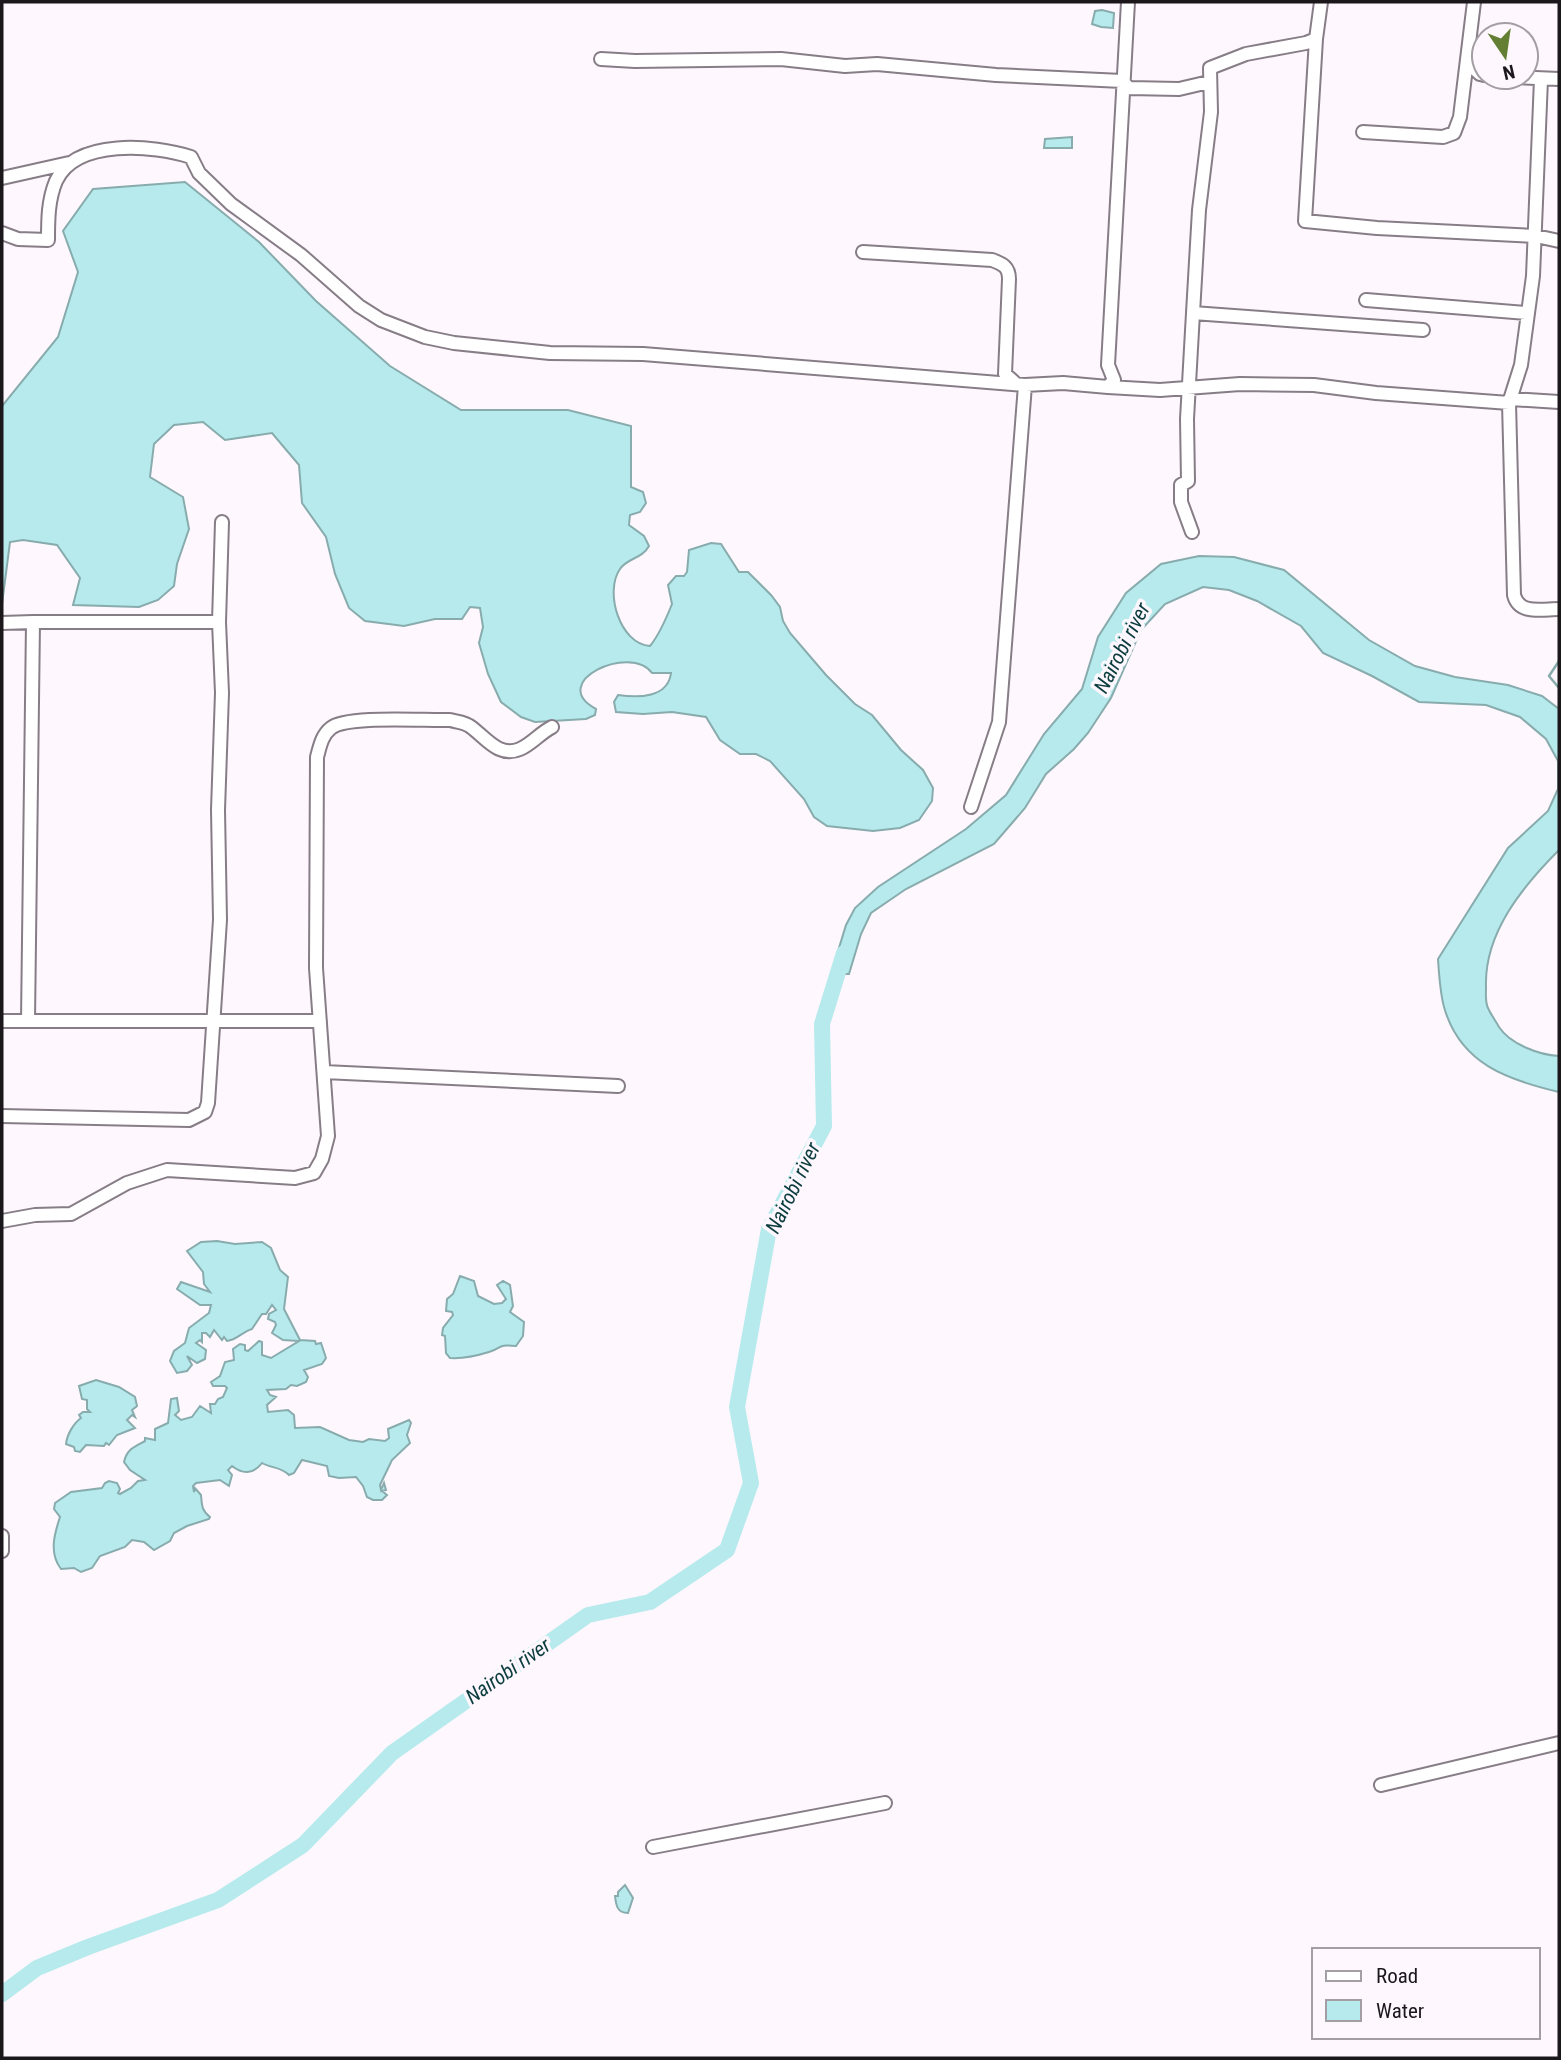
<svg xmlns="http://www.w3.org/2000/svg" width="1561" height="2060" font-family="'Roboto Condensed',sans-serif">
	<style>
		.water { fill: #b6eaec; stroke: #88abad; stroke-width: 2 }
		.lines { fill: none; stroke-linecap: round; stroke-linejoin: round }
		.stream { stroke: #88abad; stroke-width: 2.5 }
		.river { stroke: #b6eaec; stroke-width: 16 }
		.minor-casing { stroke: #877d87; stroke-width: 16 }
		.minor { stroke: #fff; stroke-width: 12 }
		.labels { text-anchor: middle; stroke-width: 7; stroke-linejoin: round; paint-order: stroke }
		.water-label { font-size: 21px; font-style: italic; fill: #0b3c3e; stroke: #fef8fe }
	</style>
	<rect width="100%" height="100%" fill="#fef8fe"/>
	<path class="water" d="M1102,10L1114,13L1113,28L1101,27L1092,24L1095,11Z
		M1072,137V148H1044L1045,139Z
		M185,182L259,242L316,301L390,366L461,410H568L631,426V487L643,492L646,503L640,512L630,515L629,525L644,536L649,546C642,559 627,558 620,569C604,592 620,644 650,646C659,635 666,619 672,604L668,585L676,576H684L687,572L689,550L711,543L721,544L739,572H748L771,595L780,607L783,621L790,633L826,675L855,704L872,715L901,750L923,770L933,788L932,801L919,820L900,828L873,831L827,826L814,817L804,799L770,761L756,754H740L720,740L706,717L672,712L643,714L616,712L614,702L618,695C638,698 668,698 671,673H652C631,643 546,682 596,709L595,715L586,719L535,722L521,717L501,702L488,674L479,643L483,627L480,608L470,607L462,619H435L404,626L365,621L349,608L335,574L326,537L302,503L299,465L272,433L225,440L203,422L174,425L154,444L150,477L183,497L189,529L177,564L174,586L158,600L139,607L73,605L80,578L57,545L23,540L10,542L2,604V406L58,337L78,272L63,231L93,189Z
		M1199,556L1234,557L1284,570L1369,640L1415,666L1455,677L1508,685L1542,696L1559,709V850C1523,886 1484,933 1486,987C1486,994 1485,1002 1488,1008C1491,1015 1496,1021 1499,1027C1510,1044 1539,1055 1559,1056V1092C1508,1080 1460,1064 1444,1007C1440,992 1439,975 1438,959L1508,848L1548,811L1558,789V761L1546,739L1520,717L1486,705L1419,702L1372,676L1323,653L1301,626L1257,601L1229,590L1203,587L1165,604L1141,630L1111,698L1088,733L1074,749L1046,774L1025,808L994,844L906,889L871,913L861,934L849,974H831L846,925L855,908L878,887L966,829L1006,795L1044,734L1082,689L1098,637L1126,593L1161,564Z
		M217,1241L235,1244L262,1242L271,1248L280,1270L288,1277L284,1309L300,1340L315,1341L316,1344L321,1343L326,1358L322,1364L304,1370L308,1377L306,1382L297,1386L291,1385L286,1389L267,1390L270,1395L276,1397L267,1405L268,1412L288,1410L294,1415L295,1428L320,1427L349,1440L363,1442L369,1439L385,1441L389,1438L388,1429L409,1420L411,1423L407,1435L410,1443L392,1460L380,1485L381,1490L384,1483L386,1490L382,1491L387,1495L382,1500H373L367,1497L363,1486L356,1477L339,1478L329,1476L327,1466L302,1460L294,1473L289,1475C282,1467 270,1468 262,1463C253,1475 242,1474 232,1466L228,1470L232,1475L229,1486L220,1480L196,1483L193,1486L194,1492L195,1488L201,1495C202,1504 201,1510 210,1517L209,1519L187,1526L174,1533L170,1541L154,1550L144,1542L132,1540L125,1547L100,1556L92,1568L81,1572L74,1568L61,1569C49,1553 54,1535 60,1517L54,1509L55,1503L71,1492L102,1488L105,1483L109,1481L117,1483L120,1489L118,1493L120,1494L131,1488L138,1481L145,1480L130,1470L124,1462C127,1449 134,1447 145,1441V1438L155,1440V1429L168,1423L171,1399L177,1398L179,1411L175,1415L181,1420L192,1417L200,1406L211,1413L210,1404H215L218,1399L223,1397L227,1388L225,1386H213L211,1382L220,1376L225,1362L234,1360L233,1349L240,1344L245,1345V1350L248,1351L259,1341L262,1342V1355L271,1358L299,1341L283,1340L272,1333L276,1325L275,1322L268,1319L269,1314L276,1310L272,1305L266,1314H262L252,1329C242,1332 237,1340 227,1341L224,1337L222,1340L214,1330L210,1337L206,1333H202V1342L200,1340L196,1343L206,1350L205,1359L197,1363L187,1356L192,1365L187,1371L177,1373L170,1361L174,1351L185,1343L189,1328L209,1313L211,1305H200L177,1289L181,1282L210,1292L204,1284L203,1272L187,1251L201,1242Z
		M460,1276L474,1281L478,1296L494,1304L502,1303L506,1299L497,1285L503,1281L510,1285L513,1306L510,1312L524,1322L523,1336L516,1346C496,1344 503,1348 489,1352C476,1356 464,1359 450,1358L446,1353L445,1336L442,1335L443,1328L453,1315L452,1312L446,1311L447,1299L453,1294Z
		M96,1380L119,1387L135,1397L137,1406L132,1410L135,1417L132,1415L127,1420L135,1428L117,1435L109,1445L106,1443L104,1446L86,1445L80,1452L75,1451L74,1447L66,1444C67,1434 74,1423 81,1418L79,1415L83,1412H90L87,1409V1400L82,1399L79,1386Z
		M625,1885L633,1898L628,1913C617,1913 616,1905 615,1896H618V1892Z"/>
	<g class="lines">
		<path class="stream" d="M1559,661L1549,676L1559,688"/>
		<path class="river" d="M2,1994L37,1968L88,1947L218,1900L303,1845L392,1753L588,1615L650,1602L727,1550L751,1483L737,1407L769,1229L824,1126L822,1024L844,953"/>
		<g class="minor-casing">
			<path id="minor" d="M1321,2L1316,39L1305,221L1377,228L1536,236L1559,241
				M1316,39L1306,43L1246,54L1210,68L1211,112L1199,210L1193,313L1423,330
				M601,59L635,61L781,59L845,66L877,64L996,75L1122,81L1129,88L1179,89L1209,82
				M1468,63L1480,74L1484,75
				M1513,77L1559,79
				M1541,79L1533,276L1521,365L1509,403L1514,595C1519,615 1542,609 1559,609
				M1363,132L1443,137L1454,133L1460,117L1474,2
				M2,178L69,163
				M2,233L18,239L48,240C48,220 48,200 56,181C76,138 154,145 191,157L199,173L231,204L301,255L359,306L381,320L425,337L454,343L550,353L643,354L1025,385L1063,383L1108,387L1114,380L1108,365L1128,2
				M863,252L992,260C1003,264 1009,267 1009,279L1005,374L1014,382
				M1366,300L1527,313
				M1108,387L1160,390L1240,384L1314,385L1376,393L1509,403
				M1510,399L1559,402
				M1192,532L1181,502V485L1188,481L1187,419L1193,313
				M2,623L33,622
				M971,807L999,722L1025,385
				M2,1021H320
				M28,1021L33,622H219
				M324,1072L618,1086
				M2,1116L189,1120L205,1112L208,1103L220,920L218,810L222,693L219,622L222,522
				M2,1221L35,1215L71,1214L127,1183L167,1170L295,1178L314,1173L322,1159L328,1136L316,968L317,757C320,746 322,735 331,728C347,715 426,721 450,720C458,722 465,722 471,727C486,738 499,758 520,749C532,744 540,733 552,727
				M2,1536V1551
				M1381,1785L1559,1743
				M653,1847L885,1803"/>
		</g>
		<use href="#minor" class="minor"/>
	</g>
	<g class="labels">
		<g class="water-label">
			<text transform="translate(1122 648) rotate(-63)" y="7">Nairobi river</text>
			<text transform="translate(793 1188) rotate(-64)" y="7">Nairobi river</text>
			<text transform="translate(508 1671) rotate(-35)" y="7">Nairobi river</text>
		</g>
	</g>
	<rect width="1561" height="2060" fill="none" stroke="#1b171b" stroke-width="7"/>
	<rect x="1312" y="1948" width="228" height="91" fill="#fef8fe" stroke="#a39ea3" stroke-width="2"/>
	<rect x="1326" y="1971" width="35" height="10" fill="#ffffff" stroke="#a39ea3" stroke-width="2"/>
	<text x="1376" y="1983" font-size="21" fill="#1b171b">Road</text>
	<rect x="1326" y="2000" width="35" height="21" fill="#b6eaec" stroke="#a39ea3" stroke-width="2"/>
	<text x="1376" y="2018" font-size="21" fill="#1b171b">Water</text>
	<g transform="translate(1505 56) rotate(167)"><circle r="33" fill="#fef8fe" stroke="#a39ea3" stroke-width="2"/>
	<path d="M0-5L12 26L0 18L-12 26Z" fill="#647f33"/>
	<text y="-10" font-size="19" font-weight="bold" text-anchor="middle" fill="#1b171b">N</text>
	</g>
</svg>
